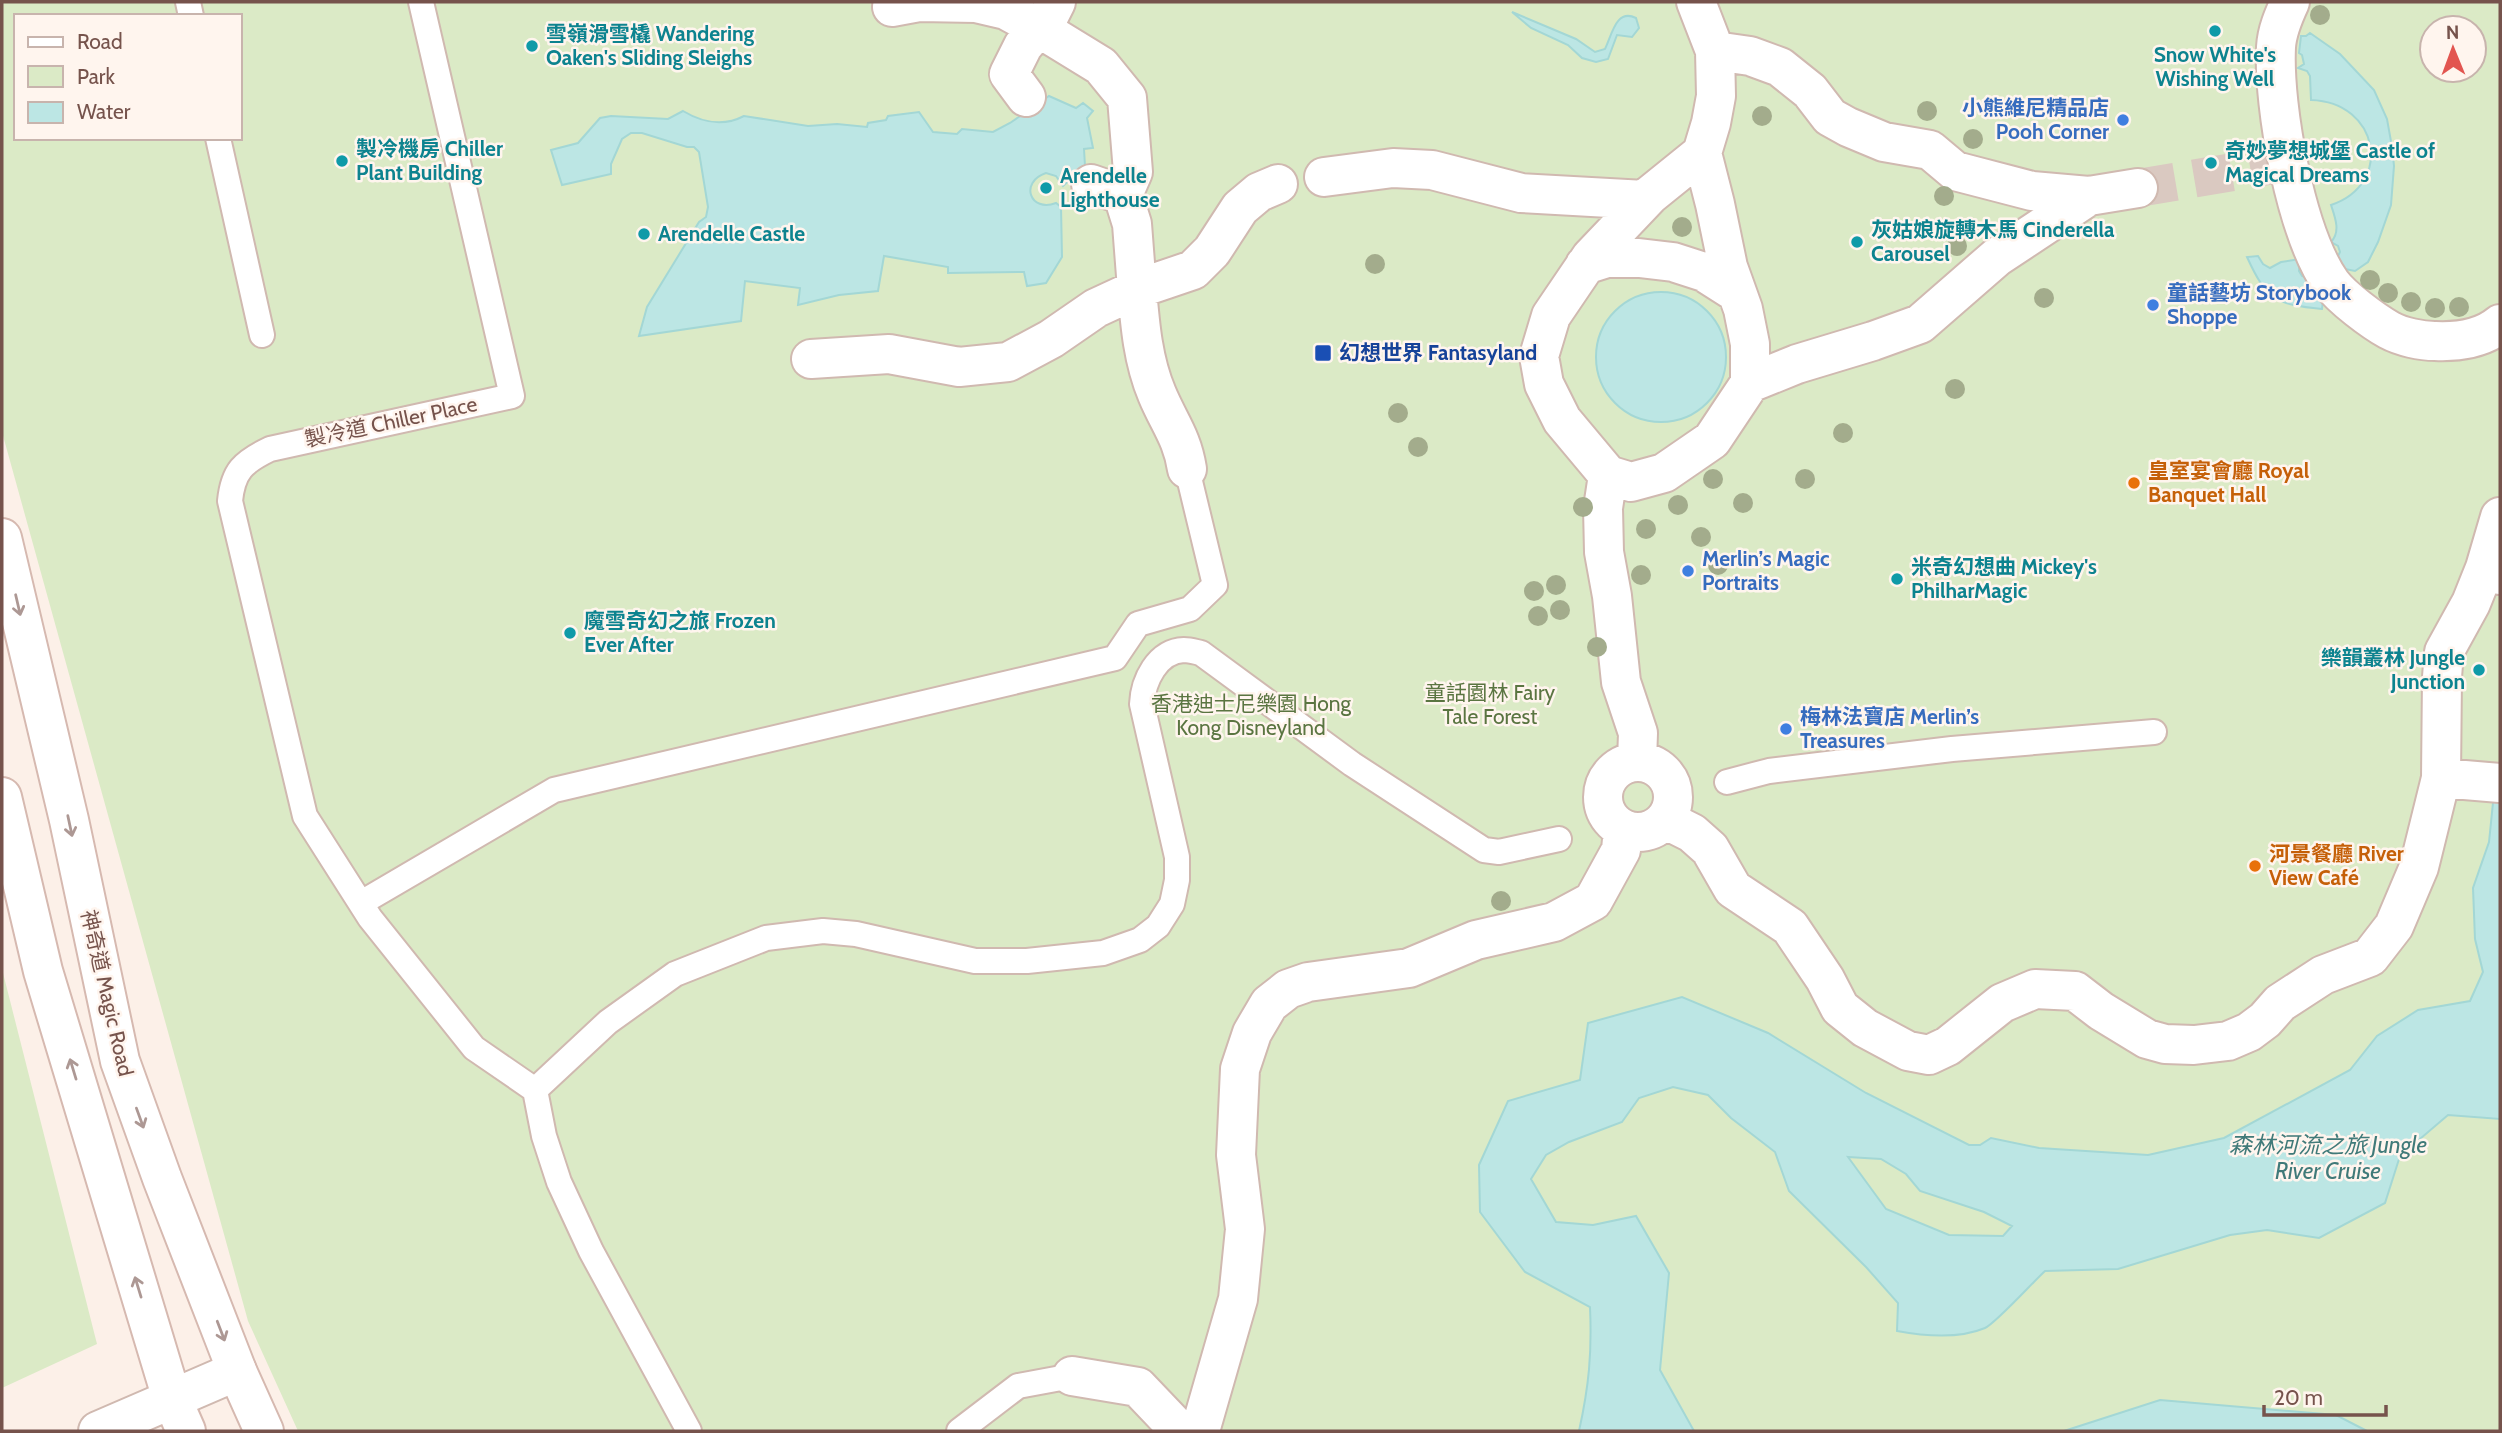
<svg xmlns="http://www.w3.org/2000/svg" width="2502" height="1433" font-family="Cabin,'Noto Sans TC',sans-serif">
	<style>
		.green { fill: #dbeac6; fill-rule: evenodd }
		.water { fill: #bce6e4; stroke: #a3d7d5; stroke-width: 2; fill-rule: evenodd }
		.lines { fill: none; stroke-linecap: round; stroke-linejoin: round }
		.street-tunnel { stroke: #dac9c1; stroke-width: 38; stroke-dasharray: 38 19; stroke-linecap: butt }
		.lane-casing { stroke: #d0b9b0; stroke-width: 28 }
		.street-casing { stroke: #d0b9b0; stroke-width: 42 }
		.secondary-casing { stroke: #d6b9b0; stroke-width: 42 }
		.lane { stroke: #fff; stroke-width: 24 }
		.street { stroke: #fff; stroke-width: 38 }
		.secondary { stroke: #fff; stroke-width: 38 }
		.tree { fill: #a3ac8c }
		.oneway { stroke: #ad9894 }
		.culture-dot { fill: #0f9aa8; stroke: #fff5ee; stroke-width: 2.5 }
		.shop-dot { fill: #3f7fe0; stroke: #fff5ee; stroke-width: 2.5 }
		.transit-dot { fill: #1a4fb4; stroke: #fff5ee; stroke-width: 2.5 }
		.food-dot { fill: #e8710a; stroke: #fff5ee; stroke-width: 2.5 }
		.labels { text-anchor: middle; stroke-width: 5; stroke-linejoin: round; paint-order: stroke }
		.culture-label { font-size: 21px; font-weight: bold; fill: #0d838f; stroke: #fff5ee; text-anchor: start }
		.shop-label { font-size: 21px; font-weight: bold; fill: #366cbe; stroke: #fff5ee; text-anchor: start }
		.transit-label { font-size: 21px; font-weight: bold; fill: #164399; stroke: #fff5ee; text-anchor: start }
		.street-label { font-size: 21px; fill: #76534c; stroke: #fff5ee }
		.food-label { font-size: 21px; font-weight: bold; fill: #c56008; stroke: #fff5ee; text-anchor: start }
		.park-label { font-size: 21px; fill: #5a7541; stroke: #fff5ee }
		.water-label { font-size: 23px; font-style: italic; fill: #407a79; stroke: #fff5ee }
	</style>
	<rect width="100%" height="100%" fill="#fcf0e8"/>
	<path class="green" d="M2,2H2500V1431H298L248,1321L2,432ZM16,16H240V138H16ZM2432,28H2474V70H2432Z
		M2,969L97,1344L2,1388Z"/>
	<path class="water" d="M1512,12L1576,39L1595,52L1605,49C1612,35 1616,8 1636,18L1639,28L1632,37L1617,35L1608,59L1596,62L1582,58L1568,45L1531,28Z
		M2310,33L2340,54L2374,90L2387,119L2392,147L2394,166L2391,205L2378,242L2368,262L2355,271L2345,269L2337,258L2340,252L2338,246L2331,242C2341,232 2335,217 2331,205C2394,184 2379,102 2311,100L2310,76L2307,71L2298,68L2304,64L2302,55L2299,53L2301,36H2306Z
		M1049,96L1076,108L1083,103L1093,111L1087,118L1093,148L1084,149L1085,166L1063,186L1056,176L1046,173C1019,182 1030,213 1056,203L1061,207L1062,257L1046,283L1027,286L1024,272L948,273V267L884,256L878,291L839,295L798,305L800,288L745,281L741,321L639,336L647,307L699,222L706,217L708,207L699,152L694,147H687L642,133H631L622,139L611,164V174L562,185L551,150L578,143L600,118L611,116L668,119L683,111C703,123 723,127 744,116L808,126L837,124L867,127L868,123L886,120L888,116L919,112L933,132L957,134L962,129L993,132L1010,123Z
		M2258,256L2263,264L2270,268L2281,262L2300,259L2299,271L2302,276L2308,278L2323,300L2322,309C2276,305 2266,299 2247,257Z
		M1596 357a65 65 0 1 1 130 0a65 65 0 1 1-130 0Z
		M2500,763V1119L2448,1115L2400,1156L2385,1203L2319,1238L2267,1230L2230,1235L2118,1269L2045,1271C2033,1282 1995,1324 1985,1328C1959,1339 1924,1336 1897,1331L1898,1303L1866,1267L1789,1191L1775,1152L1731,1118L1708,1095L1673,1087L1639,1098L1622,1122L1569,1142L1546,1155L1531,1179L1556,1222L1593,1225L1636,1216L1669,1273L1660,1370L1694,1431H1579C1589,1386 1592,1353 1590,1307L1525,1272L1480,1212L1479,1165L1508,1101L1580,1080L1588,1023L1682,997L1768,1033L1866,1093L1969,1145H1980L1991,1138L2039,1148L2148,1155L2224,1138L2350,1070L2377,1036L2418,1010L2470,1001L2483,972L2475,939L2473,888L2489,842L2495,783ZM1848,1157L1881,1159L1906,1174L1920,1191L1984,1212L2012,1226L2003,1236L1949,1235L1886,1209Z
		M2160,1400L2336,1415L2367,1431H2064Z"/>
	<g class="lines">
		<path class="street-tunnel" d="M2138,188L2274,165"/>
		<g class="lane-casing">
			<path id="lane" d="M188,2L191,16
				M421,2L512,396L270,449C243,462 233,471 230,501L305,816L370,918L474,1048L535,1090L544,1136L559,1182L591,1251L689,1431
				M218,138L262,335
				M1727,782L1769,771L1952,749L2154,732
				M361,903L554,790L1115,658L1138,624L1190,609L1215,585L1187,469
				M535,1090L608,1022L675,974L766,938L823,931L856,934L975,961H1027L1103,953L1140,940L1158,926L1172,904L1177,880V857L1142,704C1143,681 1157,651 1184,650C1190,650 1196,652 1201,653L1352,764L1484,850L1499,852L1559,839
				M959,1431L1018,1386L1072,1376"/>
		</g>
		<g class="street-casing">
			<path id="street" d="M2290,2C2283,17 2277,31 2276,47C2273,108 2296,233 2331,283C2342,298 2373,321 2389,330C2402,337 2421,341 2435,341C2458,342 2482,339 2500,324
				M892,7L919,2L976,3L1006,10L1039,28L1101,66L1127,98L1133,172L1123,195
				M1026,97L1009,74L1023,46L1050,14L1056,2
				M1702,153L1715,204L1728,267L1743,309L1750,344V383
				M1324,177L1393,168L1432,170L1521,193L1645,200
				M1091,184L1123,195L1132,224L1137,289L1193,270L1212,251L1240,208L1259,192L1278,184
				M2089,196L2138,188
				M1585,265L1607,258H1639L1673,262L1704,272L1737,293
				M811,359L889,354L959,367L1008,362L1051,339L1096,308L1137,289C1140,325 1143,361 1157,394C1169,423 1182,437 1187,469
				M1608,475L1631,482L1664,473L1712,440L1750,383L1797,364L1873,341L1920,324L1997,257L2089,196L2032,191L1955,171L1930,150L1884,142L1848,127L1830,117L1810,91L1780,67L1750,56L1715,51
				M2485,568L2500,517
				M1637,761L1638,733L1621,682L1612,596L1604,552L1603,508L1608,475L1562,420L1544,384L1539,356L1551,316L1591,257L1650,195L1702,153L1711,123L1716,96L1715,51L1696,2
				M1603 797a35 35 0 1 1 70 0a35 35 0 1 1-70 0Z
				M2441,778L2500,783
				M1666,820L1692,833L1710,849L1733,889L1790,927L1825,979L1840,1008L1865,1028L1908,1051L1929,1055L1948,1046L2002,1003L2035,989L2075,991L2101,1011L2147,1039L2165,1044L2194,1045L2228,1041L2249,1032L2265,1020L2280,1003L2323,975L2370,957L2394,926L2419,867L2441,778L2442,677L2444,652L2471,603L2485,568L2500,575
				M1072,1376L1138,1387L1180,1431
				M98,1431L237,1371
				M1200,1431L1238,1299L1245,1229L1236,1155L1240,1069L1252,1033L1269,1004L1288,989L1308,982L1409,968L1476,940L1554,922L1593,901L1621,850L1623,829"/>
		</g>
		<g class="secondary-casing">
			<path id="secondary" d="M2,538L69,820L120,1061L162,1178L237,1371L264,1431
				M2,797L43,971L172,1399L186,1431"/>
		</g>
		<use href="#lane" class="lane"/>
		<use href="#street" class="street"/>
		<use href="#secondary" class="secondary"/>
	</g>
	<g class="tree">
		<circle cx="2320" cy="15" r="10"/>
		<circle cx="1927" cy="111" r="10"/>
		<circle cx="1762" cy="116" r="10"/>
		<circle cx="1973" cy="139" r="10"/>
		<circle cx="1944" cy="196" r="10"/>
		<circle cx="1682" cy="227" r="10"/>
		<circle cx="1957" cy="246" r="10"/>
		<circle cx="1375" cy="264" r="10"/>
		<circle cx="2370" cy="280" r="10"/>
		<circle cx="2388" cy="293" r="10"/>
		<circle cx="2044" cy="298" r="10"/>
		<circle cx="2411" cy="302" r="10"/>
		<circle cx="2459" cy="307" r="10"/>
		<circle cx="2435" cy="308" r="10"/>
		<circle cx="1955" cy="389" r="10"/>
		<circle cx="1398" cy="413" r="10"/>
		<circle cx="1843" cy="433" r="10"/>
		<circle cx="1418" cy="447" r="10"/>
		<circle cx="1713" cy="479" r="10"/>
		<circle cx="1805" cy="479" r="10"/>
		<circle cx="1743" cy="503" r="10"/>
		<circle cx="1678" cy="505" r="10"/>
		<circle cx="1583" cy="507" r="10"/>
		<circle cx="1646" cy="529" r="10"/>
		<circle cx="1701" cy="537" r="10"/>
		<circle cx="1718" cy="565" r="10"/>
		<circle cx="1641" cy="575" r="10"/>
		<circle cx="1556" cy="585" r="10"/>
		<circle cx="1534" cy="591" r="10"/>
		<circle cx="1560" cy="610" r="10"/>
		<circle cx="1538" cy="616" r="10"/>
		<circle cx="1597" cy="647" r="10"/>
		<circle cx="1501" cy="901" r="10"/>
	</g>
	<defs><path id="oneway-shaft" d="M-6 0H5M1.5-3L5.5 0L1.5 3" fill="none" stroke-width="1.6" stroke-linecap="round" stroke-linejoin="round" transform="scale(1.75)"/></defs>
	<g class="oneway">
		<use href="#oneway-shaft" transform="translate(18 605) rotate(77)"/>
		<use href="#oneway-shaft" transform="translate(70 826) rotate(78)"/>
		<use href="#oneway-shaft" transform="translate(73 1069) rotate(-107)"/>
		<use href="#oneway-shaft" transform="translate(140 1118) rotate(70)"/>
		<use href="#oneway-shaft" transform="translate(138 1287) rotate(-107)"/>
		<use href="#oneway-shaft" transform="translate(221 1331) rotate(69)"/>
	</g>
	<g class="culture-dot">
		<circle cx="2215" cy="31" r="7"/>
		<circle cx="532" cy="46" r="7"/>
		<circle cx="342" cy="161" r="7"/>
		<circle cx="2211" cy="163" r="7"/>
		<circle cx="1046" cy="188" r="7"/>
		<circle cx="644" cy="234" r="7"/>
		<circle cx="1857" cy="242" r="7"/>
		<circle cx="1897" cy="579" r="7"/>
		<circle cx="570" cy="633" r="7"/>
		<circle cx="2479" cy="670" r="7"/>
	</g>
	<g class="shop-dot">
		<circle cx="2123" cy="120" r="7"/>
		<circle cx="2153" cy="305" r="7"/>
		<circle cx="1688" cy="571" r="7"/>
		<circle cx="1786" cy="729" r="7"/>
	</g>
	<rect class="transit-dot" x="1314" y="344" width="18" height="18" rx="3.5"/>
	<g class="food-dot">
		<circle cx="2134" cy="483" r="7"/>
		<circle cx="2255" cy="866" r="7"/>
	</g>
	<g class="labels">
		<g class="culture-label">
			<text x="546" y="41">雪嶺滑雪橇 Wandering<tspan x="546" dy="24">Oaken's Sliding Sleighs</tspan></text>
			<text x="2215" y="62" text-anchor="middle">Snow White's<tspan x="2215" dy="24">Wishing Well</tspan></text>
			<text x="356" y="156">製冷機房 Chiller<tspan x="356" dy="24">Plant Building</tspan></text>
			<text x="2225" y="158">奇妙夢想城堡 Castle of<tspan x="2225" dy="24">Magical Dreams</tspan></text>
			<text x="1060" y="183">Arendelle<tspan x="1060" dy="24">Lighthouse</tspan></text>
			<text x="1871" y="237">灰姑娘旋轉木馬 Cinderella<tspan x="1871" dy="24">Carousel</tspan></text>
			<text x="658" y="241">Arendelle Castle</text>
			<text x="1911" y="574">米奇幻想曲 Mickey's<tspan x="1911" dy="24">PhilharMagic</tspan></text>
			<text x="584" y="628">魔雪奇幻之旅 Frozen<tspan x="584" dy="24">Ever After</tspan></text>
			<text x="2465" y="665" text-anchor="end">樂韻叢林 Jungle<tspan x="2465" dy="24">Junction</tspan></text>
		</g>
		<g class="shop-label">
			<text x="2109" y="115" text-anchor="end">小熊維尼精品店<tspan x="2109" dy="24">Pooh Corner</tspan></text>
			<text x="2167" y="300">童話藝坊 Storybook<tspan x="2167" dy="24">Shoppe</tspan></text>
			<text x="1702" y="566">Merlin’s Magic<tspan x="1702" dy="24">Portraits</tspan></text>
			<text x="1800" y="724">梅林法寶店 Merlin’s<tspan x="1800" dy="24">Treasures</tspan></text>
		</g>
		<g class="transit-label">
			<text x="1339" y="360">幻想世界 Fantasyland</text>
		</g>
		<g class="street-label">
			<text transform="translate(391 422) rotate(-12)" y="7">製冷道 Chiller Place</text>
			<text transform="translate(107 993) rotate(77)" y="7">神奇道 Magic Road</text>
		</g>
		<g class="food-label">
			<text x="2148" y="478">皇室宴會廳 Royal<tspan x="2148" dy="24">Banquet Hall</tspan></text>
			<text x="2269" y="861">河景餐廳 River<tspan x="2269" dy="24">View Café</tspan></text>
		</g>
		<g class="park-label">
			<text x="1490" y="700">童話園林 Fairy<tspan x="1490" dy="24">Tale Forest</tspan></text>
			<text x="1251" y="711">香港迪士尼樂園 Hong<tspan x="1251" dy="24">Kong Disneyland</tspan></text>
		</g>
		<g class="water-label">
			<text x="2328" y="1153">森林河流之旅 Jungle<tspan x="2328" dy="26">River Cruise</tspan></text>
		</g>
	</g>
	<rect width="2502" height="1433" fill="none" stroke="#76534c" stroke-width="7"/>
	<rect x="14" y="14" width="228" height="126" fill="#fff5ee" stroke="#c8b4ad" stroke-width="2"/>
	<rect x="28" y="37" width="35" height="10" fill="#ffffff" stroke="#c8b4ad" stroke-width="2"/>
	<text x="77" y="49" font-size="21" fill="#76534c">Road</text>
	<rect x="28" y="66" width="35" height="21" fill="#dbeac6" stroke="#c8b4ad" stroke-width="2"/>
	<text x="77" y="84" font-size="21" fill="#76534c">Park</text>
	<rect x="28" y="102" width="35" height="21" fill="#bce6e4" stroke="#c8b4ad" stroke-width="2"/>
	<text x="77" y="119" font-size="21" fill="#76534c">Water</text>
	<g transform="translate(2453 49) rotate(359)"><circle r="33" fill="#fff5ee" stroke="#c8b4ad" stroke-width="2"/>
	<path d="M0-5L12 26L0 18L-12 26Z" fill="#e25550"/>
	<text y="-10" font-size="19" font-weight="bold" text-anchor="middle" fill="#76534c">N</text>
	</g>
	<path d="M2264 1405v10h122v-10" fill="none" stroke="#76534c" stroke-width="3.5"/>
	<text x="2274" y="1405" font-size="21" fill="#76534c" stroke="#fff5ee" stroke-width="5" paint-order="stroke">20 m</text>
</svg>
